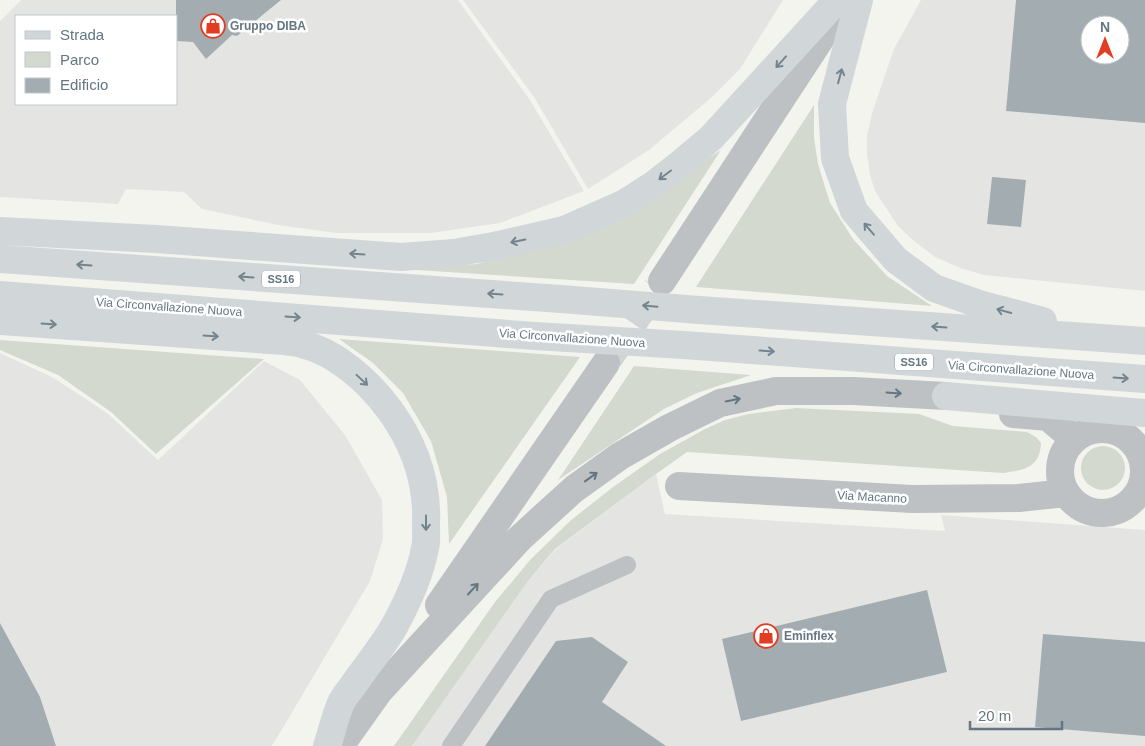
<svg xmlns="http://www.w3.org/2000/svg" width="1145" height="746" font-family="Helvetica,sans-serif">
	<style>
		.built { fill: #e4e5e3; fill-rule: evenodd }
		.green { fill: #d3d9cf }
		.building { fill: #a3adb1; fill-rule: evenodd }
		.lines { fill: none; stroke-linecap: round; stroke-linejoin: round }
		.tertiary-tunnel { stroke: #d0d4d4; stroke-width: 28; stroke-dasharray: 28 14; stroke-linecap: butt }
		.service { stroke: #bdc1c4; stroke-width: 18 }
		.minor { stroke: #bdc1c4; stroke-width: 28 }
		.tertiary { stroke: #bdc1c4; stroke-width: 28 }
		.primary { stroke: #d1d6d9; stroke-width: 28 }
		.oneway { stroke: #74848e }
		.oneway2 { stroke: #637681 }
		.labels { text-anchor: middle; stroke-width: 5; stroke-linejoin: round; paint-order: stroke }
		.shield { fill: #fff; stroke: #929fa7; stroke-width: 1 }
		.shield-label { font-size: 11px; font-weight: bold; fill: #637681 }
		.poi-label { font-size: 12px; font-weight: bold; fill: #637681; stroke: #fff; text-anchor: start }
		.street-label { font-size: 12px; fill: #637681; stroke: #fff }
	</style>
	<rect width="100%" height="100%" fill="#f4f4ef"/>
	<path class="built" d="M21,0H458L530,100L584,191L500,223L431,233H336L278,225L202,209L184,192L126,189L118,204L0,197V21ZM16,16H176V104H16Z
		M463,0H783L740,69L711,98L649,150L588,189L534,97Z
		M921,0H1145V291L984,275L960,268L935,257L914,241L898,226L875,191L870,175L867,154V135L873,110L894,49ZM1090,25H1120V55H1090Z
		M0,353L54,378L107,413L158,460L264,361L300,380L345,435L382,500L383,539L370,581L272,746H0Z
		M656,474L665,514L945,531L941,515L1145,530V746H412L528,581L556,549Z"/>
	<path class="green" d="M814,105V138L818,164L830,203L853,239L887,276L932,306L696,287Z
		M721,150L634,284L400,269L477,264L582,233L631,208Z
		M339,339L580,357L449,544L447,497L431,441L403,393L373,363Z
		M0,340L264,359L156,454L111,412L58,375L0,350Z
		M634,366L751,375L697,393L664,409L558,480Z
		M796,408L919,414L953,426L1027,432L1036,437L1041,443C1040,468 1024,470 1003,473L687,452L656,474L555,549L528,581L412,746H394L495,602L530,560L570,521L613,487L660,454L705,429L725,420L748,414Z
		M1081 468a22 22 0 1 1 44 0a22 22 0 1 1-44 0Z"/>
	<path class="building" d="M176,0H281L237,36L232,35L206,59L193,42L176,41Z
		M1016,0H1145V123L1006,111ZM1090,25H1120V55H1090Z
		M992,177L1026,180L1021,227L987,224Z
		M927,590L947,672L741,721L722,639Z
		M0,623L40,697L56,746H0Z
		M1043,634L1145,642V736L1035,727Z
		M592,637L628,662L602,702L666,746H485L556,641Z"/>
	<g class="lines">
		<path class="tertiary-tunnel" d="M609,358L657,288"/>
		<path class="service" d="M451,746L551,599L627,565"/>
		<path class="minor" d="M1013,414L1048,417L1074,439
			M1060 471a42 42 0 1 1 84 0a42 42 0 1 1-84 0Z
			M679,486L912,499L1019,498L1066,493"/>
		<path class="tertiary" d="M662,281L842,6
			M439,605L606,363
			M381,689L519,539L574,489L620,456L669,428L720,403L776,391H853L946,396
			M340,746L392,673"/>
		<path class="primary" d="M859,0L832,104L835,158L854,211L896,260L934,288L979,304L1043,321
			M0,231L156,239L401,257L454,253L494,246L564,230L625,203L653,185L680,164L711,138L837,0
			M0,259L561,299L699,310L1145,341
			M0,295L535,336L684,345L1145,379
			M0,321L284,341C290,342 296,342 302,344C336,352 368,381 389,409C414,443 428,483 426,525C426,532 427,541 425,548C420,575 408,601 395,625C384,645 367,665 354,684C350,690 344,696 341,703C335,716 332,732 327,746
			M946,396L1145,413"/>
	</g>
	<defs><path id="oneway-shaft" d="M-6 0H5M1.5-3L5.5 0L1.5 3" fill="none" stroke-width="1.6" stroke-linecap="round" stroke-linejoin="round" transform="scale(1.25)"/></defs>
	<g class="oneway">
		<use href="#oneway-shaft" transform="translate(781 62) rotate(132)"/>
		<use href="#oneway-shaft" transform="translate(840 76) rotate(-75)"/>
		<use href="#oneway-shaft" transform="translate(665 175) rotate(143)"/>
		<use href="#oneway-shaft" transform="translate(869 229) rotate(-131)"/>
		<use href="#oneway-shaft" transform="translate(518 241) rotate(168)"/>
		<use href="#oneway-shaft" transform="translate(357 254) rotate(-176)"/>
		<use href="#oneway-shaft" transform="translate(84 265) rotate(-176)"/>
		<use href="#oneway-shaft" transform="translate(246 277) rotate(-176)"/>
		<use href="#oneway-shaft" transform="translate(495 294) rotate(-176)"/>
		<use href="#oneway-shaft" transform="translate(650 306) rotate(-175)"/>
		<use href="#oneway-shaft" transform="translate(1004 311) rotate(-165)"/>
		<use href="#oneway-shaft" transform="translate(293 317) rotate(4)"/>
		<use href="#oneway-shaft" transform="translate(49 324) rotate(4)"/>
		<use href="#oneway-shaft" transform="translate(939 327) rotate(-176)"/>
		<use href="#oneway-shaft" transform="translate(211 336) rotate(4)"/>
		<use href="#oneway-shaft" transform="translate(767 351) rotate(4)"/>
		<use href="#oneway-shaft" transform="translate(1121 378) rotate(4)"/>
		<use href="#oneway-shaft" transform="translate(362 380) rotate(43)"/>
		<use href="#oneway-shaft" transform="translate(426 523) rotate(90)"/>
	</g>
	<g class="oneway2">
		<use href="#oneway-shaft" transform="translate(894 393) rotate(4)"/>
		<use href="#oneway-shaft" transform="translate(733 400) rotate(-11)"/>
		<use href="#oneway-shaft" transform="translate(591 477) rotate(-36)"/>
		<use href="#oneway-shaft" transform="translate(473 589) rotate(-47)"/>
	</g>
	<defs>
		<g id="shop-ring" transform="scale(1.25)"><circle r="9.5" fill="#fff" stroke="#e13d22" stroke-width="1.5"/><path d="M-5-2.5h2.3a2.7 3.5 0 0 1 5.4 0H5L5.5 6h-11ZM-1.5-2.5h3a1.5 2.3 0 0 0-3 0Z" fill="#e13d22"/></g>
	</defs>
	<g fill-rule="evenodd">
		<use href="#shop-ring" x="213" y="26"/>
		<use href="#shop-ring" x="766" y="636"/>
	</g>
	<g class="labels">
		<g class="shield">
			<rect x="262" y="270.5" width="38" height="17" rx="4"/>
			<rect x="895" y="353.5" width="38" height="17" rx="4"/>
		</g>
		<g class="shield-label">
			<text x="281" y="283">SS16</text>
			<text x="914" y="366">SS16</text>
		</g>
		<g class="poi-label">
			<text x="230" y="30">Gruppo DIBA</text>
			<text x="784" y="640">Eminflex</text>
		</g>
		<g class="street-label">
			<text transform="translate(169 307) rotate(4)" y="4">Via Circonvallazione Nuova</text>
			<text transform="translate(572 338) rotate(4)" y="4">Via Circonvallazione Nuova</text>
			<text transform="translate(1021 370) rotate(4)" y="4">Via Circonvallazione Nuova</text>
			<text transform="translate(872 497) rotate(3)" y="4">Via Macanno</text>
		</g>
	</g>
	<rect x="15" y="15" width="162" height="90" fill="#ffffff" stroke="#c1c8cd"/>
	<rect x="25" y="31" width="25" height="8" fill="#d1d6d9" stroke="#c1c8cd"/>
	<text x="60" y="40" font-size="15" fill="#637681">Strada</text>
	<rect x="25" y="52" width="25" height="15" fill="#d3d9cf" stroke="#c1c8cd"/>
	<text x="60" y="65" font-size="15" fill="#637681">Parco</text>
	<rect x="25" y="78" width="25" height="15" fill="#a3adb1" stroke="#c1c8cd"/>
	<text x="60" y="90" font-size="15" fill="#637681">Edificio</text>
	<g transform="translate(1105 40)"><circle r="24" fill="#ffffff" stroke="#c1c8cd"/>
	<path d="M0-4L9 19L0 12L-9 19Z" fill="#e13d22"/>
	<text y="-8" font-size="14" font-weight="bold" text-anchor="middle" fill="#637681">N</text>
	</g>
	<path d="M970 721v8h92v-8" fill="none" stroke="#637681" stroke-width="2.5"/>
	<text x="978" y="721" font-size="15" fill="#637681" stroke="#ffffff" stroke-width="4" paint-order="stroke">20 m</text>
</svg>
